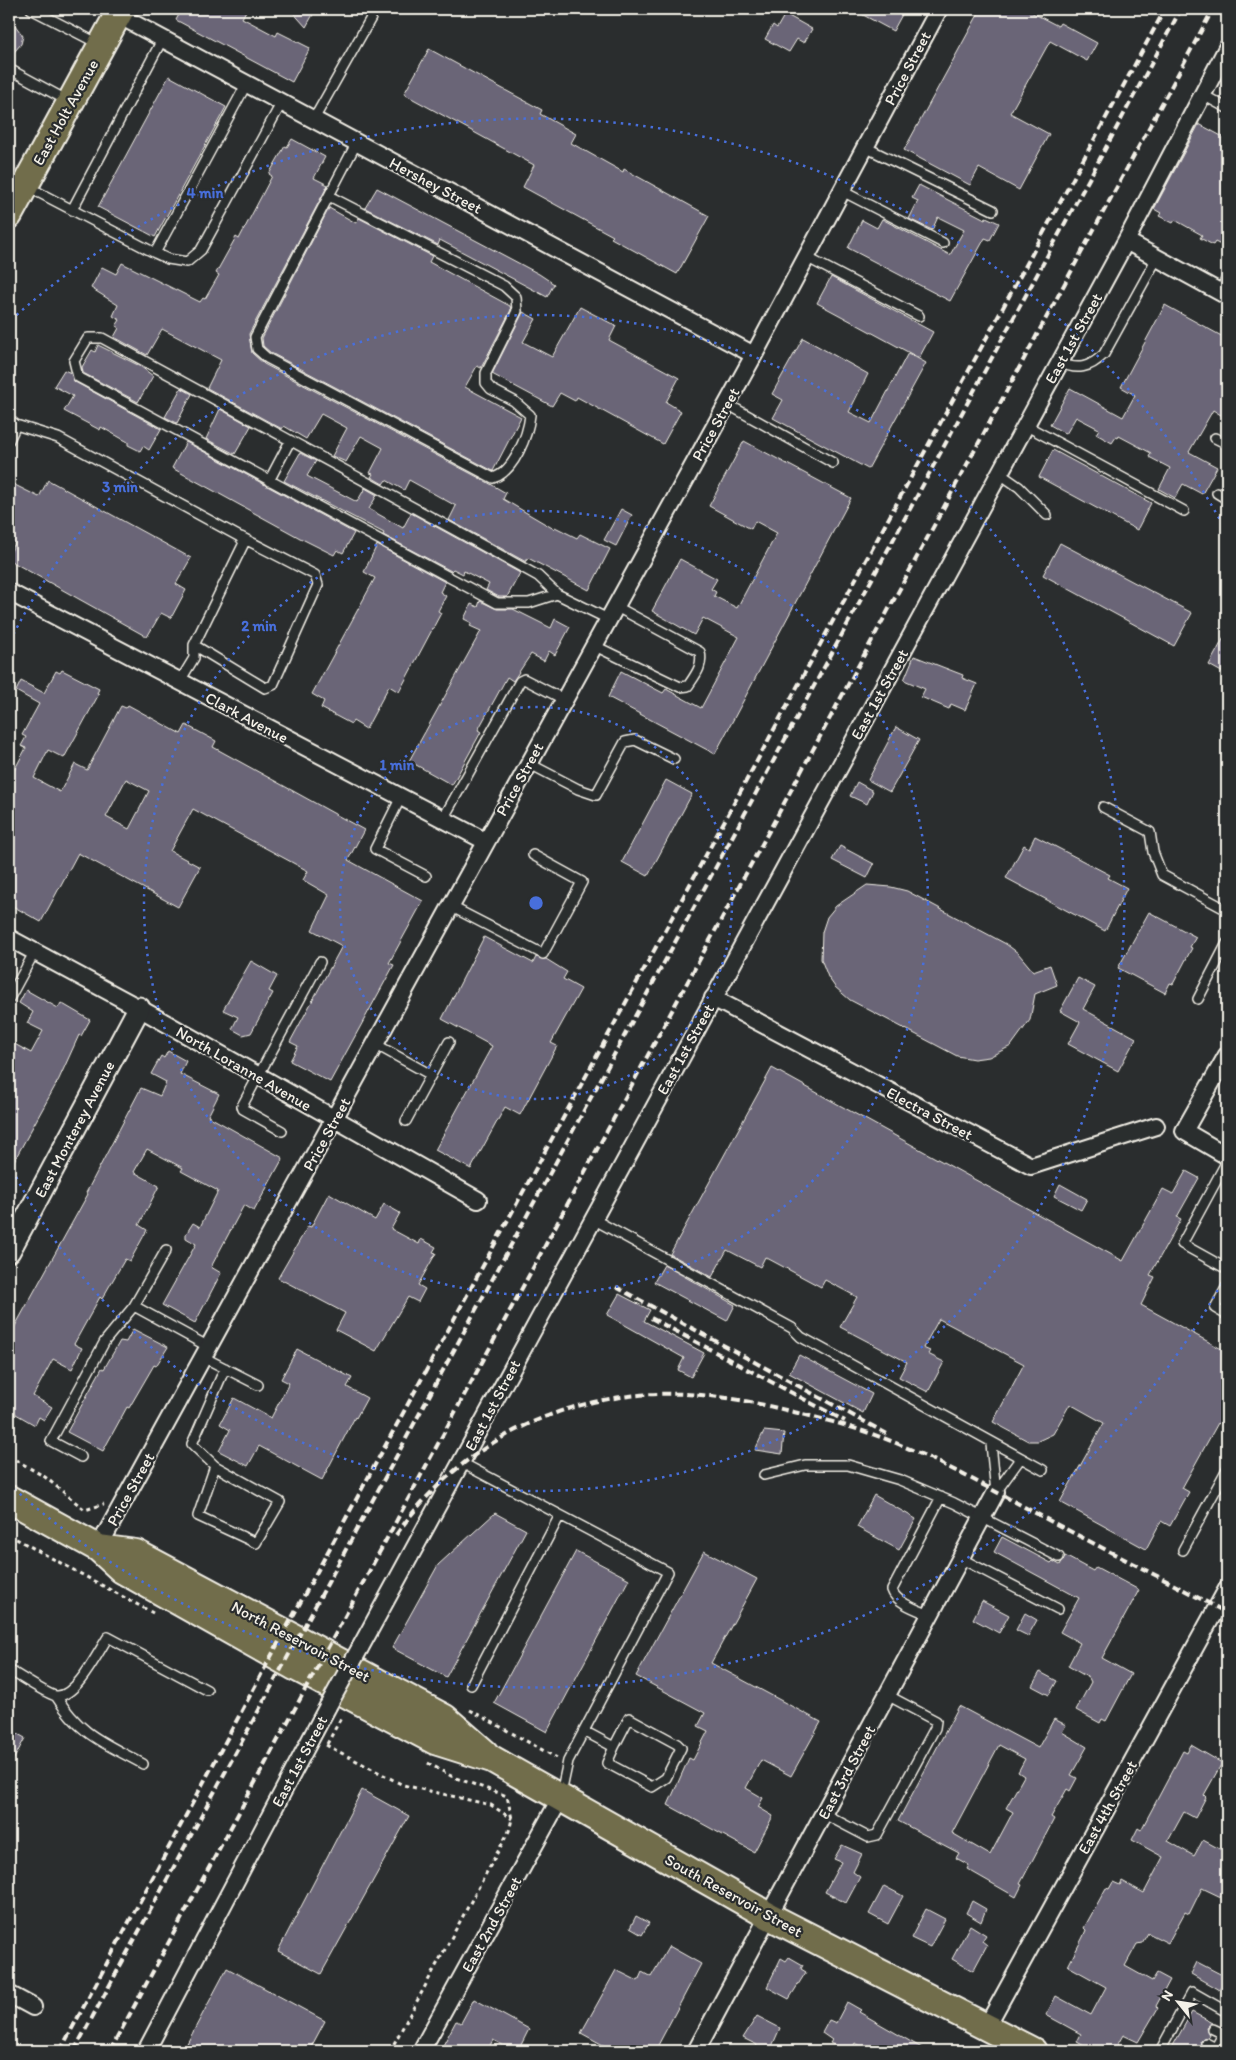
<svg xmlns="http://www.w3.org/2000/svg" width="1236" height="2060" font-family="Itim,sans-serif">
	<style>
		.building { fill: #6a6577; stroke: #f4f1e8; fill-rule: evenodd }
		.lines { fill: none; stroke-linecap: round; stroke-linejoin: round }
		.service-casing { stroke: #f4f1e8; stroke-width: 12 }
		.minor-casing { stroke: #f4f1e8; stroke-width: 20 }
		.tertiary-casing { stroke: #f4f1e8; stroke-width: 25 }
		.primary-casing { stroke: #f4f1e8; stroke-width: 30 }
		.path { stroke: #f4f1e8; stroke-width: 3; stroke-dasharray: 4 4; stroke-linecap: butt }
		.service { stroke: #2a2d2e; stroke-width: 9 }
		.minor { stroke: #2a2d2e; stroke-width: 16 }
		.tertiary { stroke: #2a2d2e; stroke-width: 21 }
		.primary { stroke: #716d4b; stroke-width: 26 }
		.rail { stroke: #f4f1e8; stroke-width: 4; stroke-dasharray: 8 4; stroke-linecap: butt }
		.minor-bridge-casing { stroke: #f4f1e8; stroke-width: 20; stroke-linecap: butt }
		.path-bridge { stroke: #f4f1e8; stroke-width: 3; stroke-dasharray: 4 4; stroke-linecap: butt }
		.minor-bridge { stroke: #2a2d2e; stroke-width: 16 }
		.ring { fill: none; stroke: #486fdb; stroke-width: 2.5; stroke-dasharray: 2.5 5 }
		.labels { text-anchor: middle; stroke-width: 4.5; stroke-linejoin: round; paint-order: stroke }
		.street-label { font-size: 16px; fill: #f4f1e8; stroke: #2a2d2e }
		.centre { fill: #486fdb; stroke: #2a2d2e; stroke-width: 2.5 }
		.ring-label { font-size: 15px; text-anchor: middle; font-weight: bold; fill: #486fdb; stroke: #2a2d2e; stroke-width: 4.5; stroke-linejoin: round; paint-order: stroke }
	</style>
	<rect width="100%" height="100%" fill="#2a2d2e"/>
	<filter id="ink" filterUnits="userSpaceOnUse"><feTurbulence type="fractalNoise" baseFrequency=".02" numOctaves="2"/><feDisplacementMap in="SourceGraphic" scale="10" xChannelSelector="R" yChannelSelector="G"/><feConvolveMatrix kernelMatrix="1 2 1 2 8 2 1 2 1" color-interpolation-filters="sRGB"/></filter>
	<g filter="url(#ink)">
		<path class="building" d="M182,9H247L242,18L276,36L278,32L310,48L292,82L176,20Z
			M290,9H316L306,27Z
			M852,9H905L893,31Z
			M981,9H1025L1058,26L1060,23L1097,43L1087,61L1050,41L1010,113L1049,134L1019,190L979,168L970,185L904,150Z
			M785,14L812,29L804,43L797,39L789,52L765,39L773,25L777,28Z
			M9,17L23,36L21,44L9,58Z
			M429,49L542,110L540,114L576,134L571,143L623,172L624,169L709,216L677,274L611,238L613,236L523,187L534,165L404,94Z
			M169,76L226,107L155,237L98,207Z
			M1199,124L1227,139V237L1223,246L1215,242L1213,245L1200,238L1202,235L1175,220L1173,223L1159,216L1161,213L1154,209Z
			M292,139L325,157L314,178L328,185L249,334L252,353L264,364L487,482L506,493L503,499L554,529L555,527L577,538L580,534L610,549L589,590L528,558L526,562L449,520L456,506L409,480L404,490L386,480L383,484L371,477L373,474L370,473L383,448L361,436L346,462L332,456L347,428L321,414L306,439L284,426L282,429L207,388L221,360L162,329L147,355L114,337L119,328L116,326L120,320L113,316L118,305L91,288L102,267L116,274L122,263L200,302L203,298L205,299L219,275L216,273L236,237L239,239L272,176L269,174L285,146L287,147Z
			M919,185L985,219L986,217L999,223L990,240L985,238L950,301L848,248L862,220L877,228L882,219L950,255L964,230L938,217L932,230L909,219L918,201L912,198Z
			M377,188L539,274L554,284L547,297L440,240L438,245L365,208Z
			M329,208L356,223L359,218L432,256L429,262L510,306L511,310L481,368L477,366L465,387L521,417L493,471L271,353L263,346L262,338Z
			M831,277L933,332L919,358L817,303Z
			M1165,305L1227,339V419L1213,410L1189,452L1217,467L1202,494L1183,484L1175,498L1159,489L1170,468L1149,457L1151,453L1119,436L1118,438L1116,437L1112,443L1096,434L1099,429L1076,417L1066,434L1050,425L1070,388L1123,417L1135,395L1121,387Z
			M580,307L616,326L609,340L679,378L666,402L681,411L663,444L577,397L575,401L560,393L552,406L492,374L523,312L536,319L523,342L552,357Z
			M803,338L868,374L849,412L871,423L908,353L926,363L868,469L773,418L783,400L772,394Z
			M98,345L140,366L153,376L138,402L83,373L82,367L92,350L95,352Z
			M64,370L71,373L75,382L161,429L149,450L143,446L140,451L128,445V442L101,427L100,430L64,411L73,396L54,386Z
			M181,388L192,394L177,423L165,417Z
			M220,409L251,426L235,454L206,439Z
			M744,441L851,498L715,754L608,697L621,671L663,693L666,689L701,708L739,637L703,618L694,635L652,611L680,559L717,579L711,589L716,592L714,596L737,608L777,533L755,521L751,529L709,506Z
			M186,442L354,533L343,553L337,550L334,555L300,538L172,468Z
			M1053,450L1151,503L1137,530L1039,477Z
			M300,453L316,461L307,476L357,502L365,488L377,495L369,509L403,528L411,513L520,573L507,597H499L486,590L489,584L464,571L463,574L453,569L451,571L383,535L384,533L284,481Z
			M48,480L191,558L176,584L186,590L171,618L161,613L147,637L9,560V555L15,543L9,540V482L39,497Z
			M621,509L632,515L616,546L604,540Z
			M1060,543L1192,613L1174,646L1043,575Z
			M377,545L445,582L440,592L446,596L438,611L441,613L399,692L389,686L366,729L353,721L351,724L321,708L324,701L312,694L375,578L364,572Z
			M480,601L497,609H513L551,628L555,619L570,627L555,655L549,651L544,661L531,654L513,681L507,677L478,730L481,732L452,785L409,761L481,631L470,626L472,623L464,619L471,604L478,607Z
			M1227,632V675L1209,665Z
			M914,656L963,675L962,678L977,684L965,710L951,704L949,709L921,697L925,689L904,680Z
			M62,670L99,689L97,693L99,694L64,758L48,750L34,778L60,792L75,764L87,770L121,706L126,708L128,705L181,734L186,725L216,741L213,747L364,830L348,860L423,901L389,963L394,965L330,1082L290,1061L298,1046L290,1042L342,946L312,930L329,895L303,880L308,871L193,809L170,851L200,867L178,907L78,853L41,922L9,904V780L26,748L21,746L26,737L22,735L39,704L16,691L21,681L44,693L56,671L60,673ZM126,779L149,791L129,829L106,817Z
			M896,727L919,740L890,792L868,780Z
			M666,780L692,794L648,876L622,862Z
			M857,782L873,791L867,804L850,796Z
			M1035,836L1110,875L1108,878L1127,888L1105,931L1006,878L1024,845L1029,848Z
			M840,846L874,864L867,878L832,860Z
			M867,885L891,887L907,891L1006,944L1018,953L1033,971L1050,965L1057,985L1035,994L1030,1020L1011,1046L989,1057L974,1059L957,1056L850,1000L835,987L828,977L821,959L822,932L827,917L836,906Z
			M1149,912L1196,937L1190,947L1192,948L1173,984L1170,983L1165,993L1118,968Z
			M484,937L533,963L536,957L546,959L567,972L563,979L581,989L551,1043L557,1046L520,1115L505,1107L471,1169L435,1150L492,1046L442,1019Z
			M251,961L277,976L269,991L273,993L251,1033L243,1035L232,1029L238,1017L223,1010Z
			M1078,978L1095,987L1083,1009L1136,1038L1118,1071L1068,1044L1080,1022L1060,1011Z
			M26,990L58,1008L61,1003L90,1020L81,1036L79,1035L59,1079L9,1170V1041L31,1053L43,1031L27,1023L33,1012L19,1003Z
			M168,1051L186,1061L180,1074L219,1094L208,1116L283,1158L254,1211L244,1205L211,1267L221,1273L195,1323L162,1305L196,1244L186,1238V1234L193,1223L200,1227L218,1191L181,1171L183,1168L147,1149L134,1172L159,1186L139,1225L147,1230L130,1261L125,1259L102,1299L100,1297L74,1344L82,1348L72,1369L53,1359L33,1396L52,1407L44,1420L39,1417L35,1425L9,1410V1337L88,1194L86,1193L141,1088L160,1096L166,1082L151,1074L161,1056L164,1058Z
			M772,1068L1123,1261L1163,1189L1173,1194L1186,1171L1199,1178L1177,1217L1181,1219L1150,1275L1155,1277L1141,1305L1227,1352V1428L1218,1423L1182,1488L1189,1492L1170,1526L1161,1521L1146,1549L1060,1502L1104,1423L1070,1404L1053,1434L1038,1441H1028L993,1422L1024,1364L939,1319L923,1348L930,1351L928,1354L944,1362L928,1392L899,1377L907,1362L840,1327L857,1297L825,1280L821,1287L765,1257L760,1267L727,1250L712,1277L670,1254Z
			M1060,1184L1087,1199L1081,1210L1054,1196Z
			M329,1193L375,1220L384,1204L400,1213L391,1229L419,1244L421,1239L436,1247L433,1252L436,1253L418,1285L425,1289L418,1302L408,1297L376,1351L336,1330L345,1313L278,1278L308,1226L311,1227Z
			M664,1265L735,1305L727,1321L654,1282Z
			M619,1294L650,1310L644,1321L704,1353L691,1377L678,1370L684,1358L607,1315Z
			M133,1329L168,1347L156,1366L154,1365L129,1408L127,1407L103,1451L67,1432L102,1368L104,1369L120,1341L126,1342Z
			M297,1349L352,1378L347,1387L367,1398L356,1418L355,1417L322,1480L259,1446L248,1466L219,1451L230,1430L220,1424L234,1398L271,1418L289,1383L281,1379Z
			M799,1355L872,1394L863,1413L789,1373Z
			M764,1431L784,1433L782,1454L755,1450Z
			M874,1495L916,1519L899,1550L857,1527Z
			M495,1513L526,1530L446,1677L392,1648L438,1565Z
			M1002,1537L1051,1563L1053,1561L1060,1565L1065,1556L1093,1571L1096,1567L1139,1590L1102,1658L1131,1674L1106,1721L1102,1719L1100,1723L1076,1710L1091,1682L1089,1678L1068,1666L1080,1643L1060,1632L1079,1598L994,1552Z
			M576,1551L629,1579L547,1732L494,1703Z
			M704,1551L757,1579L711,1663L821,1722L791,1776L761,1760L746,1788L763,1798L758,1807L773,1816L754,1852L668,1805L689,1758L693,1760L708,1731L698,1726L705,1713L636,1676Z
			M982,1601L1009,1615L999,1633L973,1619Z
			M1025,1613L1037,1620L1028,1636L1016,1630Z
			M1040,1672L1057,1681L1049,1695L1032,1686Z
			M959,1706L1038,1748L1054,1719L1066,1725L1062,1732L1087,1747L1071,1775L1077,1778L1070,1791L1067,1789L1051,1817L1054,1819L1020,1884L1022,1885L1016,1897L967,1869L969,1865L956,1858L959,1853L898,1821ZM999,1745L1025,1759L1018,1772L1024,1776L1006,1808L1013,1812L990,1855L952,1833Z
			M9,1729L25,1738L9,1768Z
			M1191,1745L1222,1763L1204,1795L1206,1797L1195,1818L1184,1812L1168,1841L1194,1856L1203,1840L1227,1853V1890L1223,1898L1202,1888L1189,1914L1185,1912L1168,1943L1148,1933L1142,1943L1137,1944L1125,1966L1152,1981L1157,1973L1170,1980L1156,2006L1158,2008L1138,2042L1123,2035L1114,2051H1093L1077,2042L1081,2034L1046,2015L1056,1996L1091,2015L1106,1987L1068,1966L1083,1937L1086,1930L1084,1928L1106,1888L1109,1889L1113,1882L1120,1885L1122,1881L1144,1893L1163,1857L1132,1840L1138,1828L1141,1830L1183,1751L1187,1753Z
			M362,1790L409,1816L321,1974L278,1951Z
			M842,1845L862,1854L853,1872L860,1877L846,1903L825,1892L841,1862L834,1859Z
			M884,1886L903,1896L888,1924L869,1914Z
			M972,1901L986,1909L981,1922L966,1913Z
			M926,1909L945,1919L930,1947L911,1938Z
			M636,1916L649,1923L642,1935L630,1928Z
			M970,1925L986,1935L982,1941L987,1945L973,1971L952,1959Z
			M669,1946L701,1964L655,2051H614L581,2033L616,1970L638,1981L642,1972L651,1977Z
			M789,1957L803,1965L801,1969L806,1972L789,1999L767,1987L781,1958L786,1961Z
			M1197,1962L1226,1977L1219,1990L1191,1974Z
			M227,1968L325,2021L309,2051H183Z
			M474,1999L529,2029L518,2051H514L493,2040L487,2051H440L456,2021L461,2023Z
			M847,2002L861,2010L859,2012L927,2051H871L855,2043L851,2051H845L830,2043L832,2040L822,2033L829,2020L836,2023Z
			M1192,2012L1213,2023L1207,2027L1210,2035L1209,2037L1203,2038L1200,2041L1203,2048L1201,2051H1170Z
			M757,2016L780,2028L770,2051H754L757,2045L743,2038Z"/>
		<g class="lines">
			<g class="service-casing">
				<path id="service" d="M31,9L99,44
					M9,69L68,101
					M1203,95L1227,108
					M314,119L371,18V9
					M865,147L993,210
					M9,177L155,253L168,259L187,262L201,250L282,102
					M842,191L943,243
					M329,196L504,286L516,297L517,311L486,373V383L491,389L514,401L530,415C528,435 514,472 493,478L267,358L257,349L255,337L357,142
					M72,210L163,38
					M155,253L247,83
					M806,257L919,316
					M1220,292L1227,278
					M1059,362C1077,371 1090,368 1104,354L1157,258
					M727,404L833,463
					M9,419L16,425L9,440
					M16,425L58,438L240,537L244,543L194,645V658L180,681
					M1025,425L1184,511
					M1215,438L1227,444
					M999,473L1019,487L1047,515
					M269,481L290,441
					M1217,493L1227,499
					M557,594L529,603H497L78,377L74,361L88,338H102L451,528L538,576L557,594L608,619
					M194,645L265,688L273,685L318,585L315,575L241,537
					M593,645L680,687L688,686C696,674 703,666 700,652L615,606
					M528,763L578,789L596,795L625,742L635,740L674,759
					M401,797L375,849L426,876
					M1103,807L1150,832L1153,852L1162,875L1227,910
					M443,819L520,681L524,679L563,699
					M450,906L543,954L582,882L533,855
					M9,999L35,951
					M1198,999L1227,943
					M375,1044L431,1075
					M406,1121L449,1042
					M282,1131L243,1109L242,1106L320,962
					M1227,1161L1182,1244L1227,1269
					M593,1219L792,1328L801,1337L1043,1470
					M166,1250L134,1306L209,1347
					M1227,1286L1215,1308L1227,1315
					M203,1357L258,1385
					M991,1444L996,1492
					M81,1457L51,1441L105,1341L134,1306
					M462,1463L560,1515
					M215,1466L280,1502L256,1543L198,1516L215,1466L192,1444L225,1368
					M764,1475L805,1465H848L900,1480L954,1503L1059,1557
					M996,1492L1020,1459
					M1183,1550L1227,1469
					M960,1558L1058,1609
					M930,1615C918,1610 896,1603 892,1590L941,1497
					M9,1670C18,1675 48,1695 56,1696C76,1698 98,1652 108,1637L207,1690
					M471,1685L560,1515L668,1572L568,1761L561,1794
					M56,1696C81,1736 103,1742 143,1764
					M584,1731L614,1747L607,1763L652,1787L666,1778L681,1748L677,1744L629,1718L614,1747
					M824,1814L868,1837L877,1835L935,1728L936,1721L887,1695
					M1213,2029L1224,2034
					M1206,2043L1216,2048
					M1160,2051L1192,1992L1227,2012
					M1214,2051L1227,2027"/>
			</g>
			<g class="minor-casing">
				<path id="minor" d="M118,15L754,355
					M1126,241L1227,296
					M9,592L485,841
					M9,938L139,1008L478,1200
					M713,998L1031,1166L1156,1126
					M1227,1055L1184,1131L1227,1156
					M98,1548L754,355L939,9
					M360,1648L1126,241L1227,48
					M9,1994L33,2007
					M987,2026L1227,1589
					M146,2051L328,1706
					M421,2051L561,1797
					M696,2051L996,1492"/>
			</g>
			<g class="tertiary-casing">
				<path id="tertiary" d="M9,1251L139,1008"/>
			</g>
			<g class="primary-casing">
				<path id="primary" d="M9,215L121,9
					M9,1499L98,1548L122,1570L293,1666L435,1741L492,1759L769,1916L1033,2051
					M98,1548L136,1553L445,1718L485,1753"/>
			</g>
			<path class="path" d="M9,1456L45,1477L85,1510L104,1504
				M9,1535L153,1613
				M470,1710L557,1758
				M326,1745L403,1785L491,1805L512,1819
				M390,2051L509,1831L512,1819L507,1796L453,1777L426,1762"/>
			<use href="#service" class="service"/>
			<use href="#minor" class="minor"/>
			<use href="#tertiary" class="tertiary"/>
			<use href="#primary" class="primary"/>
			<path class="rail" d="M616,1287L889,1435
				M651,1318L845,1421
				M396,1535C468,1432 586,1382 711,1396C741,1399 769,1406 798,1413C831,1421 864,1430 896,1443C950,1466 1002,1495 1054,1523C1112,1553 1170,1582 1227,1613
				M60,2051L262,1673L1165,9
				M74,2051L1181,9
				M110,2051L1213,9"/>
			<g class="minor-bridge-casing">
				<path id="minor-bridge" d="M328,1706L360,1648"/>
			</g>
			<path class="path-bridge" d="M327,1744L341,1718"/>
			<use href="#minor-bridge" class="minor-bridge"/>
		</g>
	</g>
	<g class="ring">
		<circle cx="536" cy="903" r="196"/>
		<circle cx="536" cy="903" r="392"/>
		<path d="M10 641A588 588 0 1 1 10 1165"/>
		<path d="M1225 1277A784 784 0 0 1 11 1486M11 320A784 784 0 0 1 1225 529"/>
	</g>
	<g class="labels">
		<g class="street-label">
			<text transform="translate(907 68) rotate(-62)" y="6">Price Street</text>
			<text transform="translate(65 112) rotate(-61)" y="6">East Holt Avenue</text>
			<text transform="translate(436 185) rotate(28)" y="6">Hershey Street</text>
			<text transform="translate(1073 338) rotate(-61)" y="6">East 1st Street</text>
			<text transform="translate(715 424) rotate(-61)" y="6">Price Street</text>
			<text transform="translate(879 694) rotate(-61)" y="6">East 1st Street</text>
			<text transform="translate(247 717) rotate(28)" y="6">Clark Avenue</text>
			<text transform="translate(519 779) rotate(-61)" y="6">Price Street</text>
			<text transform="translate(685 1049) rotate(-61)" y="6">East 1st Street</text>
			<text transform="translate(244 1068) rotate(30)" y="6">North Loranne Avenue</text>
			<text transform="translate(930 1113) rotate(28)" y="6">Electra Street</text>
			<text transform="translate(74 1129) rotate(-62)" y="6">East Monterey Avenue</text>
			<text transform="translate(326 1134) rotate(-61)" y="6">Price Street</text>
			<text transform="translate(492 1405) rotate(-62)" y="6">East 1st Street</text>
			<text transform="translate(130 1489) rotate(-61)" y="6">Price Street</text>
			<text transform="translate(301 1641) rotate(28)" y="6">North Reservoir Street</text>
			<text transform="translate(299 1761) rotate(-62)" y="6">East 1st Street</text>
			<text transform="translate(846 1772) rotate(-62)" y="6">East 3rd Street</text>
			<text transform="translate(1107 1807) rotate(-61)" y="6">East 4th Street</text>
			<text transform="translate(734 1895) rotate(29)" y="6">South Reservoir Street</text>
			<text transform="translate(491 1924) rotate(-61)" y="6">East 2nd Street</text>
		</g>
	</g>
	<circle cx="536" cy="903" r="8" class="centre"/>
	<g class="ring-label">
		<text x="205" y="198">4 min</text>
		<text x="120" y="492">3 min</text>
		<text x="259" y="631">2 min</text>
		<text x="397" y="770">1 min</text>
	</g>
	<rect width="1236" height="2060" fill="none" stroke="#2a2d2e" stroke-width="30"/>
	<rect x="15" y="15" width="1206" height="2030" fill="none" stroke="#f4f1e8" stroke-width="2" filter="url(#ink)"/>
	<g transform="translate(1178 2002) rotate(300)" stroke="#2a2d2e" stroke-width="4" paint-order="stroke">
	<path d="M0-4L9 19L0 12L-9 19Z" fill="#f4f1e8"/>
	<text y="-8" font-size="14" font-weight="bold" text-anchor="middle" fill="#f4f1e8">N</text>
	</g>
</svg>
